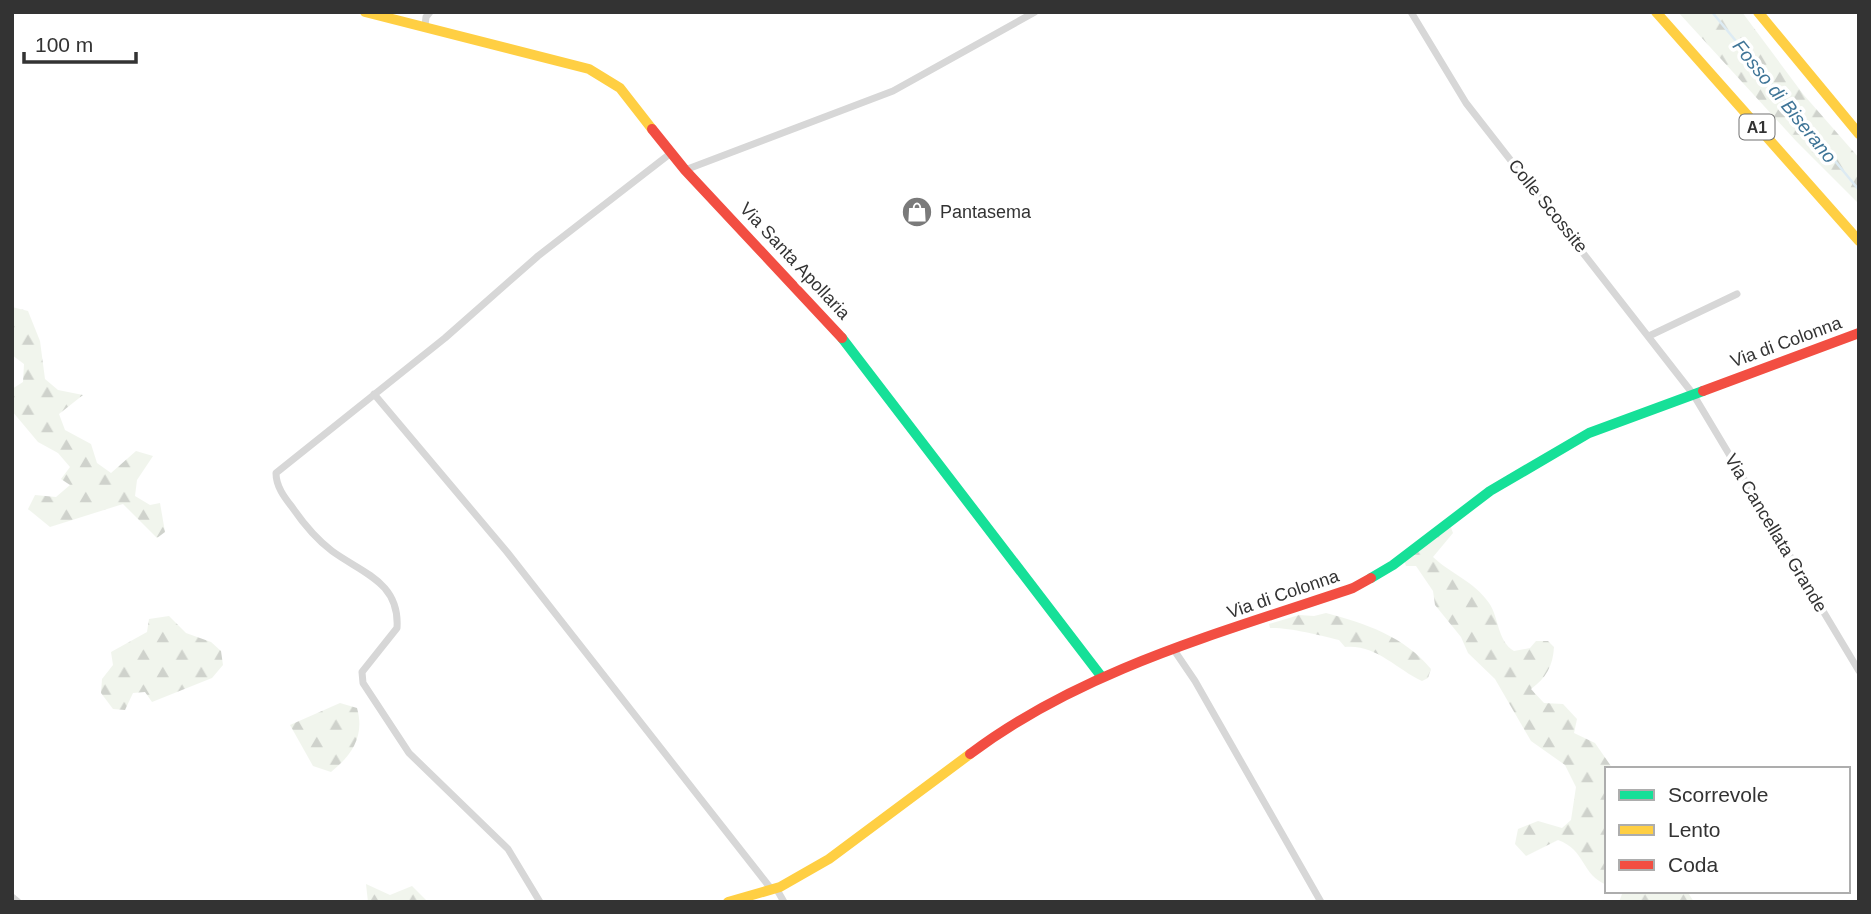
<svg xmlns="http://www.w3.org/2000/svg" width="1871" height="914" font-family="Helvetica,sans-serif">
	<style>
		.forest { fill: url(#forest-firs) }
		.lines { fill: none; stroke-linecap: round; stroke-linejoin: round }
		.stream { stroke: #ddebf3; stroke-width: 2.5 }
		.street { stroke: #d7d7d7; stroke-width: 7 }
		.fast { stroke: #16e098; stroke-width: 10 }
		.slow { stroke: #ffcf43; stroke-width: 10 }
		.jam { stroke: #f24e42; stroke-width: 10 }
		.labels { text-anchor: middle; stroke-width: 7; stroke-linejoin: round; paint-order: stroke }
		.shield { fill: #fff; stroke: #707070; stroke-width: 2 }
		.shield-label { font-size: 16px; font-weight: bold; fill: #333 }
		.street-label { font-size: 18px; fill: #333; stroke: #fff }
		.poi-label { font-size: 18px; fill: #333; stroke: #fff; text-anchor: start }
		.water-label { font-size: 19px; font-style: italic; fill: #3f7597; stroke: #fff }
	</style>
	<defs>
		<pattern id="forest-firs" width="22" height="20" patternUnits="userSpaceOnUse" patternTransform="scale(1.75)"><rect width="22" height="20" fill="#f1f5ed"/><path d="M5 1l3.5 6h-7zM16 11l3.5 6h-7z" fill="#cfd2cc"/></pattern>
	</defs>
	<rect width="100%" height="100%" fill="#fff"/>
	<path class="forest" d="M1678,12H1742L1803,94L1859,158V204L1796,141Z
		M12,307L28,311L40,341L45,379L58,390L83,395L59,414L65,430L91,444L97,463L111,473L136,451L153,456L137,480L135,496L150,505L160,503L165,532L157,538L123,504L50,527L28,509L35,495L56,497L70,485L61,479L70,467L58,453L38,442L12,411V389L23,382L24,364L12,355Z
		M1450,525L1453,533L1433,557C1451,574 1474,581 1489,603C1499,617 1497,641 1514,651L1530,648L1536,641H1548L1554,647C1553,666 1546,678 1531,689L1544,703L1563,704L1577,719L1574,733L1595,743L1613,769H1607V885C1581,875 1586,850 1558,840L1526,856L1515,844L1518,829L1538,821L1562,828L1571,820L1576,787L1565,765L1531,741L1495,679L1468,653L1461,637L1435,605L1433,591L1416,566H1406L1404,560Z
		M1326,613C1365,623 1405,637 1431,669L1428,678L1422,681C1396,669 1376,644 1345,647L1339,640C1321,635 1286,627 1270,628L1269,624L1299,615L1314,616Z
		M169,616L186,633L211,642L221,651L223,665L212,678L152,702L145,692L133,693L125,710L113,709L101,693L102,679L113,665L111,652L147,632L149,619Z
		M340,703L357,708C365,736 352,755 331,772L313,766L290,725Z
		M366,884L390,895L412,886L428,902H368Z
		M1619,891H1687L1694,902H1619L1622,894Z"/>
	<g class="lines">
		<path class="stream" d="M1712,12L1859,190"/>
		<path class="street" d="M1411,12L1466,103L1693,394L1859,671
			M425,26L426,17L430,12
			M685,170L893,91L1035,12
			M1649,336L1737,294
			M374,394L507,552L772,890
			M1174,650L1195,681L1321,902
			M776,888L784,902
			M12,897L18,902
			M540,902L508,849L409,753L363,683L362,672L397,628C400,582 362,573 332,551C316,539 303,523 292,507C284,497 276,486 276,473L445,338L538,256L671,153"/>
		<path class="fast" d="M842,338L1101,676
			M1371,578L1393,565L1490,491L1589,433L1703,391"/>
		<path class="slow" d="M365,12L589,69L620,88L652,129
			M1656,12L1859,241
			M1758,12L1859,134
			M728,902L780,887L829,859L970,754"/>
		<path class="jam" d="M652,129L685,170L842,338
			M1703,391L1859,333
			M970,754C1083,669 1221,633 1353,588L1371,578"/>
	</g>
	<defs>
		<g id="shop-disc" transform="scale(1.575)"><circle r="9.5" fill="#7a7a7a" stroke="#fff"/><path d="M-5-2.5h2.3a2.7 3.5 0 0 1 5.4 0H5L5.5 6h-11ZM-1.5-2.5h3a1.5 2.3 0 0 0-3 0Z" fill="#fff"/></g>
	</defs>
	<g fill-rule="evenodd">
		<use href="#shop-disc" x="917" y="212"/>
	</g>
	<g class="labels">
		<rect class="shield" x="1739.5" y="114.5" width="35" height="25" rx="5"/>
		<g class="shield-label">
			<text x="1757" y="133">A1</text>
		</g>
		<g class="street-label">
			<text transform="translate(1548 206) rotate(51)" y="6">Colle Scossite</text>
			<text transform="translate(795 261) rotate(47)" y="6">Via Santa Apollaria</text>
			<text transform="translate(1786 342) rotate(-20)" y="6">Via di Colonna</text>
			<text transform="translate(1776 533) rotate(59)" y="6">Via Cancellata Grande</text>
			<text transform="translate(1283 594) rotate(-19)" y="6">Via di Colonna</text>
		</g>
		<g class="poi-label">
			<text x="940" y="218">Pantasema</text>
		</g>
		<g class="water-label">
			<text transform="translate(1785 101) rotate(51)" y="7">Fosso di Biserano</text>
		</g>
	</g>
	<rect width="1871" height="914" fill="none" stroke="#333333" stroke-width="28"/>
	<rect x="1605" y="767" width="245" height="126" fill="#ffffff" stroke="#adadad" stroke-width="2"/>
	<rect x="1619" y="790" width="35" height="10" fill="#16e098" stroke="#adadad" stroke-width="2"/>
	<text x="1668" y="802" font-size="21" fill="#333333">Scorrevole</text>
	<rect x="1619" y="825" width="35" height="10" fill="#ffcf43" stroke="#adadad" stroke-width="2"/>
	<text x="1668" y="837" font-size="21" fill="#333333">Lento</text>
	<rect x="1619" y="860" width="35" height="10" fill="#f24e42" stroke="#adadad" stroke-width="2"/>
	<text x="1668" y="872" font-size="21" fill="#333333">Coda</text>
	<path d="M24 52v10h112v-10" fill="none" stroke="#333333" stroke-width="3.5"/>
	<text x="35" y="52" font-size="21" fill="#333333" stroke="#ffffff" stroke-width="5" paint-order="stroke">100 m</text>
</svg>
